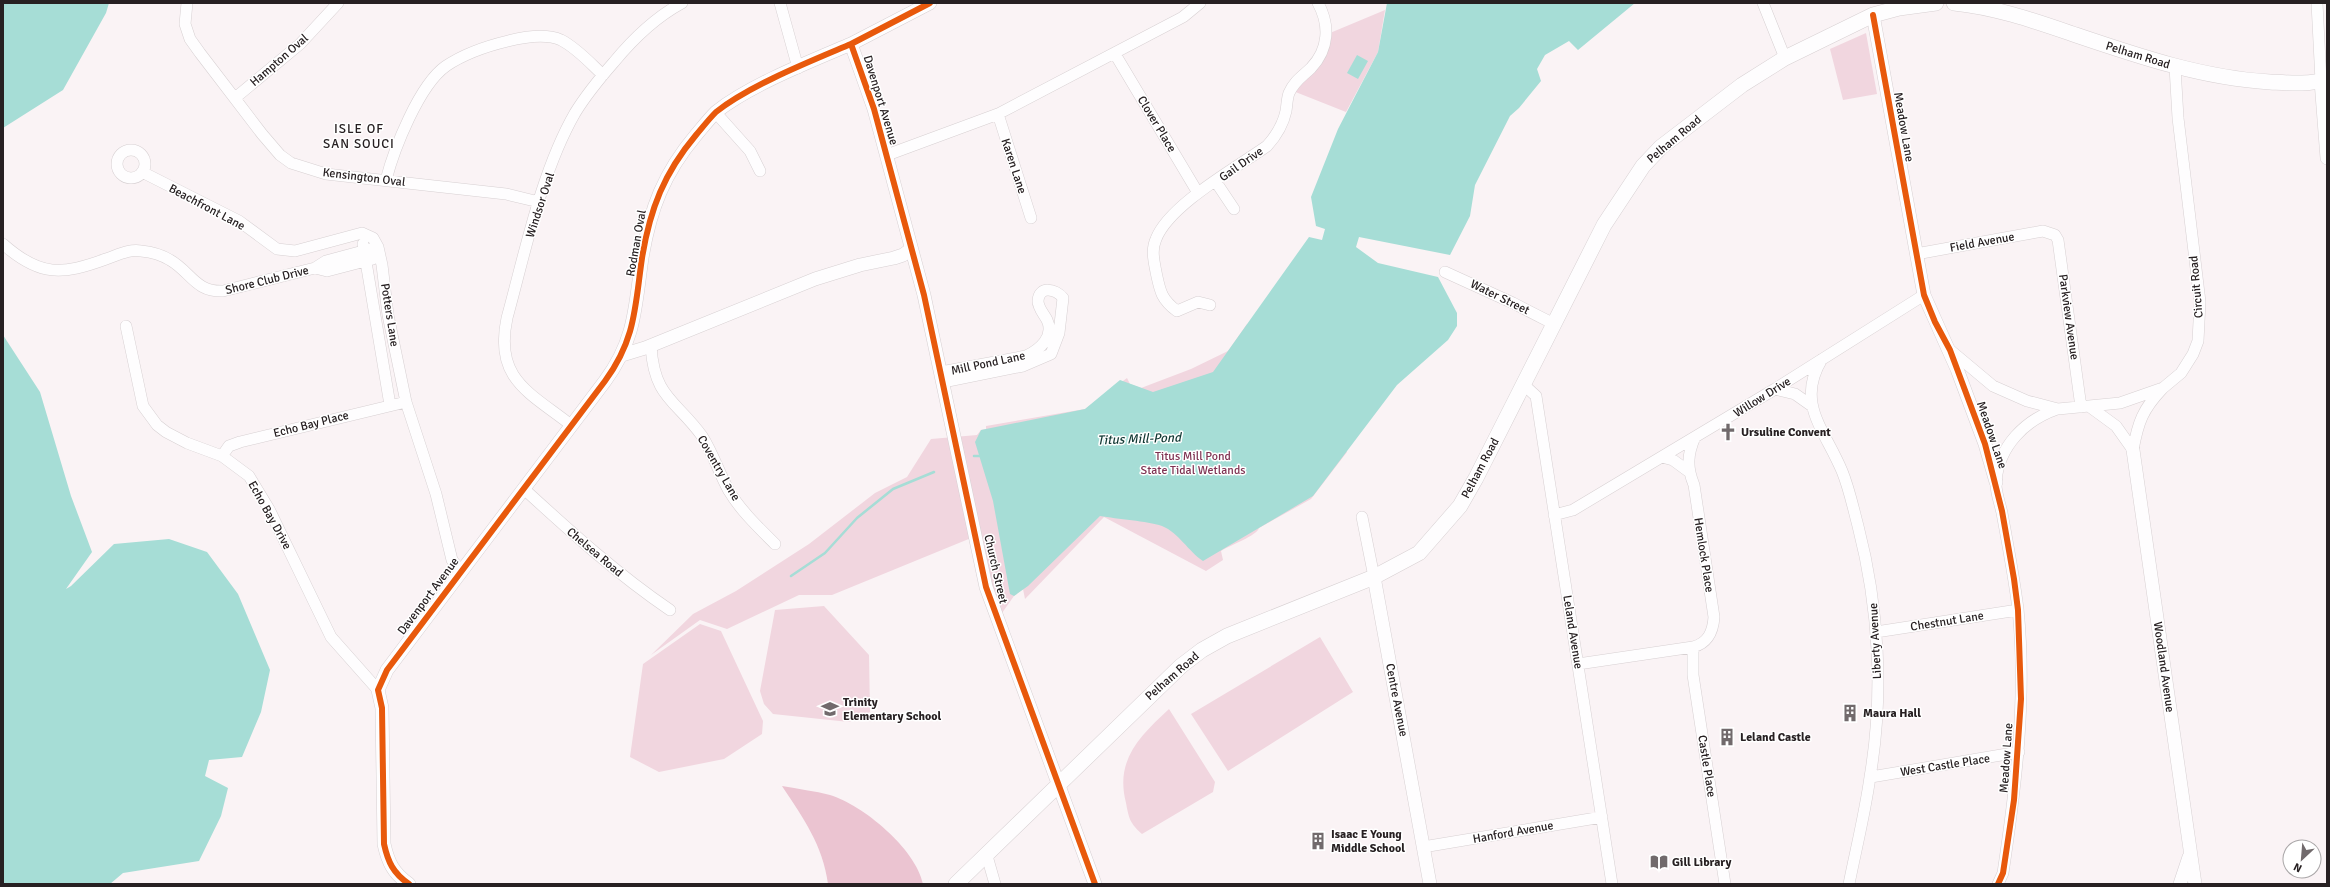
<svg xmlns="http://www.w3.org/2000/svg" width="2330" height="887" font-family="Signika,sans-serif">
	<style>
		.green { fill: #f1d6df }
		.forest { fill: #ebc4d1 }
		.water { fill: #a6ddd6 }
		.lines { fill: none; stroke-linecap: round; stroke-linejoin: round }
		.stream { stroke: #a6ddd6; stroke-width: 2.5 }
		.minor-casing { stroke: #d7d0d2; stroke-width: 12 }
		.tertiary-casing { stroke: #d7d0d2; stroke-width: 14 }
		.secondary-casing { stroke: #d7d0d2; stroke-width: 16 }
		.minor { stroke: #fefdfe; stroke-width: 11 }
		.tertiary { stroke: #fefdfe; stroke-width: 13 }
		.secondary { stroke: #fefdfe; stroke-width: 15 }
		.cycleway-casing { stroke: #fff; stroke-width: 8 }
		.cycleway { stroke: #e8590c; stroke-width: 6 }
		.labels { text-anchor: middle; stroke-width: 3; stroke-linejoin: round; paint-order: stroke }
		.street-label { font-size: 12px; fill: #272022; stroke: #fff }
		.poi-label { font-size: 12px; font-weight: bold; fill: #272022; stroke: #fff; text-anchor: start }
		.park-label { font-size: 12px; fill: #7f3252; stroke: #fff }
		.neighbourhood-label { font-size: 13px; letter-spacing: 1px; fill: #272022; stroke: #fff }
		.water-label { font-size: 13px; font-style: italic; fill: #113833; stroke: #fff }
	</style>
	<rect width="100%" height="100%" fill="#faf3f5"/>
	<path class="green" d="M1385,10L1378,52L1346,112L1293,91L1330,33Z
		M1866,33L1877,94L1843,100L1830,49Z
		M1247,324L1347,452L1311,499L1259,528C1258,535 1229,546 1221,551L1223,560L1206,571L1104,517L1025,599L1023,589L1014,596L997,620L976,536L832,595H799L727,629L700,620L651,655L693,614L736,591L809,544L875,493L907,477L931,439L977,435L981,430L986,429V426L1085,409L1127,378L1130,384L1141,388L1191,369L1228,351Z
		M824,606L869,655L870,712L849,722L773,714L764,704L760,691L775,610Z
		M700,624L721,631L763,721L762,734L724,759L659,772L630,757L643,664Z
		M1320,637L1353,692L1228,771L1191,714Z
		M1169,709L1215,782L1213,792L1142,834C1130,823 1129,819 1126,803C1115,760 1139,737 1169,709Z"/>
	<path class="forest" d="M782,786C798,789 815,791 830,795C863,805 916,849 923,884H828C823,845 803,818 782,786Z"/>
	<path class="water" d="M3,3H109L106,13L63,90L3,128Z
		M1387,3H1635L1578,50L1569,41L1545,55L1537,69L1541,81L1519,108L1510,116L1475,185L1470,216L1450,255L1359,237L1356,247L1378,263L1438,277L1457,313V326L1448,340L1397,385L1313,496L1203,561C1188,551 1179,533 1162,526C1147,521 1117,519 1100,516L1028,586L1014,596L1010,594L993,501L975,442L981,430L1085,409L1120,380L1153,392L1213,372L1309,237L1322,240L1325,229L1316,226L1311,197L1338,129L1378,52Z
		M1357,55L1368,61L1358,79L1347,73Z
		M3,335L40,392L71,496L92,552L66,589L71,586L114,544L169,539L207,552L238,594L270,670L261,712L242,757L209,760L205,776L228,788L221,816L199,861L123,873L110,884H3Z"/>
	<g class="lines">
		<path class="stream" d="M974,456H982
			M791,576L825,553L857,518L893,489L934,472"/>
		<g class="minor-casing">
			<path id="minor" d="M187,3L185,24L190,39L200,53L262,134L280,155L291,163L326,174L506,194L539,202
				M780,3L798,68
				M1763,3L1785,58
				M2317,3L2321,81
				M1115,54L1198,193
				M235,98L300,44L338,3
				M716,113L750,151L760,171
				M998,114L1031,218
				M117 164a14 14 0 1 1 28 0a14 14 0 1 1-28 0Z
				M887,155L998,114L1183,17L1200,3
				M142,172L239,221L277,249L295,251L362,233L373,238L378,247L382,265L388,315L406,402L436,494L452,560L461,571
				M386,180C394,149 419,85 446,66C464,54 487,46 508,41C524,37 545,33 561,40C577,48 591,64 603,75
				M1216,182L1234,209
				M3,244C40,277 62,275 106,259C118,255 129,249 141,251C151,252 162,255 170,260C191,272 195,292 223,291L315,268L326,261L378,247
				M363,244L390,405
				M1916,254L2043,231L2055,235L2058,240L2081,407
				M315,268L327,271L373,259
				M1445,272L1513,303L1554,324
				M1210,305L1198,302L1177,311C1161,299 1160,291 1156,272C1154,261 1151,250 1156,239C1169,205 1236,168 1267,146C1276,136 1283,125 1286,111C1287,105 1287,98 1289,93C1294,81 1303,76 1311,68C1329,49 1330,25 1318,3
				M126,326L143,406L157,425L166,432L187,443L222,456L249,476L269,509L331,637L378,690
				M651,346C654,398 676,400 702,436C713,453 719,473 729,491C741,511 759,528 775,544
				M1950,350L1993,386L2027,401L2058,409L2120,403L2163,388L2181,373L2193,354L2198,341L2200,302L2178,118L2175,67
				M1822,359C1795,403 1825,430 1842,471C1849,488 1853,507 1858,526C1879,607 1884,694 1870,777C1865,813 1856,849 1849,884
				M941,372L1026,356C1039,350 1055,337 1047,320C1044,314 1038,308 1038,301C1039,285 1056,289 1063,298L1059,333L1051,354L1023,366L943,382
				M1524,385L1536,396L1612,884
				M1775,389L1795,394L1812,406
				M2090,407L2116,426L2133,450
				M571,425C529,392 494,379 507,318C525,253 541,172 575,113C586,95 600,78 614,62C633,39 656,17 682,3
				M2133,450C2138,422 2143,409 2162,389
				M222,456L229,446L240,442L406,402
				M1662,457L1673,460L1688,471
				M524,489C571,532 617,574 670,610
				M1554,515L1573,510L1775,389L1924,295
				M1362,517L1374,577
				M1876,632L2018,610
				M1693,647V675L1725,884
				M1578,664L1693,647C1708,643 1713,632 1714,617L1694,485C1687,468 1687,455 1695,437
				M1871,777L2019,752
				M1423,847L1602,817
				M987,856L995,884
				M1998,884L2003,873C2016,786 2027,697 2018,609C2014,577 2008,545 2002,513C2000,503 1995,491 1996,481C1999,446 2025,420 2057,409"/>
		</g>
		<g class="tertiary-casing">
			<path id="tertiary" d="M930,3L851,44L874,109L924,295L986,587L1095,884
				M1873,15L1924,295L1957,369L1985,444L1996,482
				M2321,81L2327,158
				M622,355L645,348L815,279L860,265L894,258L903,255L911,249
				M2133,450L2195,884
				M1374,577L1430,884
				M409,884C393,873 388,862 384,844L382,708L378,690L387,670L605,381C636,339 635,306 642,258C650,209 664,173 696,135C702,128 709,119 716,112C750,85 811,61 851,44
				M2180,884L2189,857"/>
		</g>
		<g class="secondary-casing">
			<path id="secondary" d="M1954,3C1994,7 2032,20 2070,33C2135,55 2201,78 2270,82C2289,83 2309,85 2327,79
				M956,884L1181,666L1202,650L1227,636L1374,577L1419,553L1460,506L1476,478L1604,225L1643,166L1661,147L1742,85L1785,58L1873,15L1899,8L1936,3"/>
		</g>
		<use href="#minor" class="minor"/>
		<use href="#tertiary" class="tertiary"/>
		<use href="#secondary" class="secondary"/>
		<g class="cycleway-casing">
			<path id="cycleway" d="M930,3L851,44L874,109L924,295L986,587L1095,884
				M1873,15L1924,295L1935,322L1950,350L1985,444L2002,511L2014,579L2018,610L2021,699L2014,800L2003,873L1998,884
				M409,884C393,873 388,862 384,844L382,708L378,690L387,670L605,381C636,339 635,306 642,258C650,209 664,173 696,135C702,128 709,119 716,112C750,85 811,61 851,44"/>
		</g>
		<use href="#cycleway" class="cycleway"/>
	</g>
	<defs>
		<g id="church-bare" transform="scale(1.38)"><path d="M-1.2-6h2.4v3.5h3.3v2.4h-3.3V6h-2.4V-.1h-3.3v-2.4h3.3Z" fill="#716a6c" stroke="#fff" stroke-width="2.5" paint-order="stroke"/></g>
		<g id="school-bare" transform="scale(1.38)"><path d="M0-5L7-2L0 1L-7-2ZM-4 1L0 2.5L4 1V4Q0 6-4 4Z" fill="#716a6c" stroke="#fff" stroke-width="2.5" paint-order="stroke"/></g>
		<g id="building-bare" transform="scale(1.38)"><path d="M-4-6H4V6H1V3H-1V6H-4ZM-2.5-4.3h1.7v1.8h-1.7ZM.8-4.3h1.7v1.8H.8ZM-2.5-1h1.7V.8h-1.7ZM.8-1h1.7V.8H.8Z" fill="#716a6c" stroke="#fff" stroke-width="2.5" paint-order="stroke"/></g>
		<g id="library-bare" transform="scale(1.38)"><path d="M-6-4Q-3-5.5-.7-3.5V5Q-3 3-6 4ZM6-4Q3-5.5 .7-3.5V5Q3 3 6 4Z" fill="#716a6c" stroke="#fff" stroke-width="2.5" paint-order="stroke"/></g>
	</defs>
	<g fill-rule="evenodd">
		<use href="#church-bare" x="1728" y="432"/>
		<use href="#school-bare" x="830" y="709"/>
		<use href="#building-bare" x="1850" y="713"/>
		<use href="#building-bare" x="1727" y="737"/>
		<use href="#building-bare" x="1318" y="841"/>
		<use href="#library-bare" x="1659" y="862"/>
	</g>
	<g class="labels">
		<g class="street-label">
			<text transform="translate(2138 55) rotate(17)" y="4">Pelham Road</text>
			<text transform="translate(279 60) rotate(-41)" y="4">Hampton Oval</text>
			<text transform="translate(881 100) rotate(73)" y="4">Davenport Avenue</text>
			<text transform="translate(1157 124) rotate(59)" y="4">Clover Place</text>
			<text transform="translate(1904 127) rotate(80)" y="4">Meadow Lane</text>
			<text transform="translate(1674 139) rotate(-40)" y="4">Pelham Road</text>
			<text transform="translate(1241 164) rotate(-35)" y="4">Gail Drive</text>
			<text transform="translate(1014 166) rotate(72)" y="4">Karen Lane</text>
			<text transform="translate(364 177) rotate(7)" y="4">Kensington Oval</text>
			<text transform="translate(540 205) rotate(-72)" y="4">Windsor Oval</text>
			<text transform="translate(207 207) rotate(28)" y="4">Beachfront Lane</text>
			<text transform="translate(1982 242) rotate(-10)" y="4">Field Avenue</text>
			<text transform="translate(636 243) rotate(-80)" y="4">Rodman Oval</text>
			<text transform="translate(267 280) rotate(-14)" y="4">Shore Club Drive</text>
			<text transform="translate(2196 287) rotate(-95)" y="4">Circuit Road</text>
			<text transform="translate(1500 297) rotate(26)" y="4">Water Street</text>
			<text transform="translate(390 315) rotate(81)" y="4">Potters Lane</text>
			<text transform="translate(2069 317) rotate(82)" y="4">Parkview Avenue</text>
			<text transform="translate(988 363) rotate(-12)" y="4">Mill Pond Lane</text>
			<text transform="translate(1762 397) rotate(-32)" y="4">Willow Drive</text>
			<text transform="translate(311 424) rotate(-14)" y="4">Echo Bay Place</text>
			<text transform="translate(1992 435) rotate(71)" y="4">Meadow Lane</text>
			<text transform="translate(719 468) rotate(60)" y="4">Coventry Lane</text>
			<text transform="translate(1480 468) rotate(-62)" y="4">Pelham Road</text>
			<text transform="translate(270 515) rotate(61)" y="4">Echo Bay Drive</text>
			<text transform="translate(595 552) rotate(40)" y="4">Chelsea Road</text>
			<text transform="translate(1704 555) rotate(81)" y="4">Hemlock Place</text>
			<text transform="translate(996 569) rotate(77)" y="4">Church Street</text>
			<text transform="translate(428 596) rotate(-53)" y="4">Davenport Avenue</text>
			<text transform="translate(1947 621) rotate(-9)" y="4">Chestnut Lane</text>
			<text transform="translate(1573 632) rotate(81)" y="4">Leland Avenue</text>
			<text transform="translate(1875 641) rotate(-93)" y="4">Liberty Avenue</text>
			<text transform="translate(2164 667) rotate(82)" y="4">Woodland Avenue</text>
			<text transform="translate(1172 676) rotate(-41)" y="4">Pelham Road</text>
			<text transform="translate(1397 700) rotate(79)" y="4">Centre Avenue</text>
			<text transform="translate(2006 758) rotate(-86)" y="4">Meadow Lane</text>
			<text transform="translate(1945 765) rotate(-9)" y="4">West Castle Place</text>
			<text transform="translate(1707 766) rotate(81)" y="4">Castle Place</text>
			<text transform="translate(1513 832) rotate(-10)" y="4">Hanford Avenue</text>
		</g>
		<g class="poi-label">
			<text x="1741" y="436">Ursuline Convent</text>
			<text x="843" y="706">Trinity<tspan x="843" dy="14">Elementary School</tspan></text>
			<text x="1863" y="717">Maura Hall</text>
			<text x="1740" y="741">Leland Castle</text>
			<text x="1331" y="838">Isaac E Young<tspan x="1331" dy="14">Middle School</tspan></text>
			<text x="1672" y="866">Gill Library</text>
		</g>
		<g class="park-label">
			<text x="1193" y="460">Titus Mill Pond<tspan x="1193" dy="14">State Tidal Wetlands</tspan></text>
		</g>
		<g class="neighbourhood-label">
			<text x="359" y="133">ISLE OF<tspan x="359" dy="15">SAN SOUCI</tspan></text>
		</g>
		<g class="water-label">
			<text transform="translate(1139 438) rotate(-2)" y="5">Titus Mill-Pond</text>
		</g>
	</g>
	<rect width="2330" height="887" fill="none" stroke="#272022" stroke-width="8"/>
	<g transform="translate(2302 859) rotate(206)"><circle r="19" fill="#ffffff" stroke="#a9a6a7"/>
	<path d="M0-3L7 15L0 10L-7 15Z" fill="#716a6c"/>
	<text y="-6" font-size="11" font-weight="bold" text-anchor="middle" fill="#272022">N</text>
	</g>
</svg>
